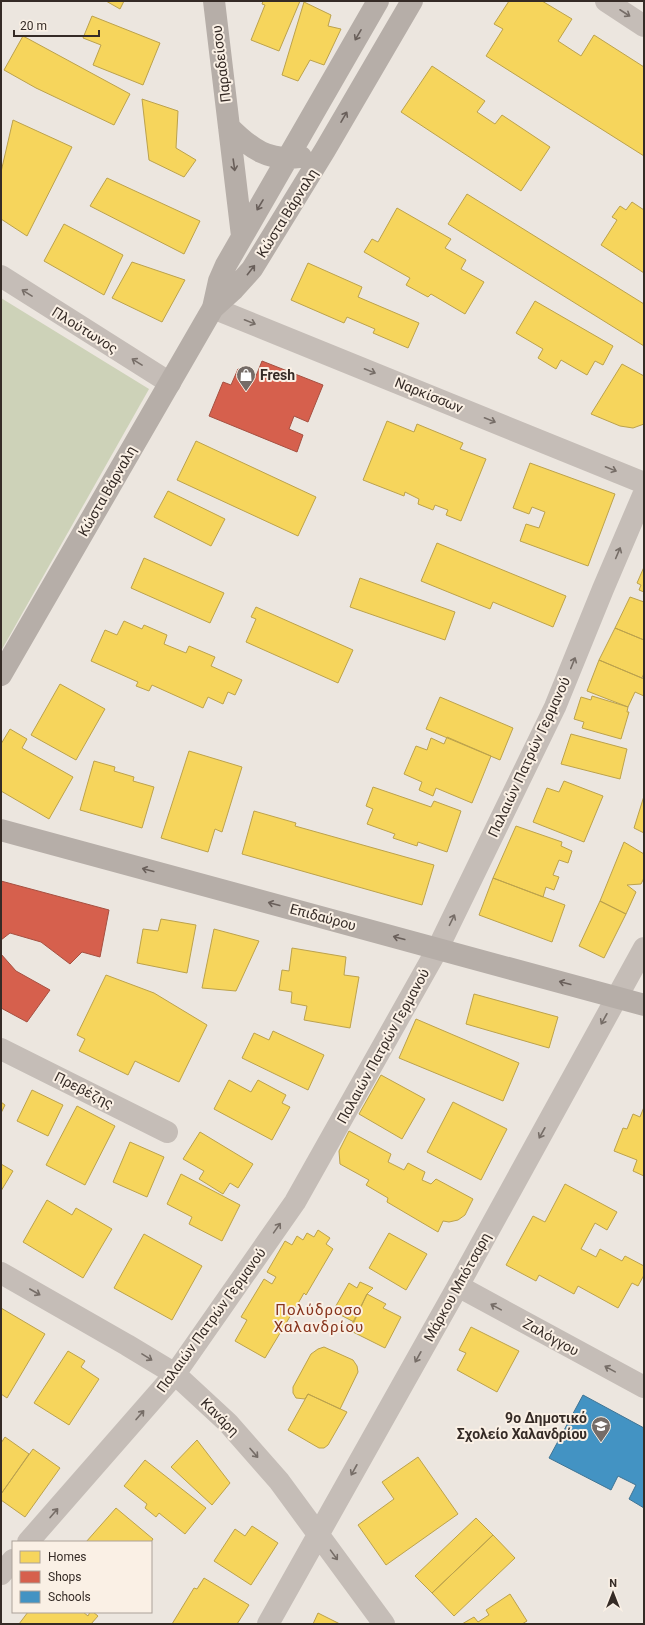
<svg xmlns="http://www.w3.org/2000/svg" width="645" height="1625" font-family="Roboto,sans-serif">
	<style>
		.green { fill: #cdd2b8 }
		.homes { fill: #f6d55c; stroke: #bca24c }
		.shops { fill: #d6604d; stroke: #a65041 }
		.schools { fill: #4393c3; stroke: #3f7494 }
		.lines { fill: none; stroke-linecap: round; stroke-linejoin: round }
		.street { stroke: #c5bdb7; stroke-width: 22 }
		.secondary { stroke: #b6aea8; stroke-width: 22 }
		.oneway { stroke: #766d67 }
		.oneway2 { stroke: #695f5a }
		.labels { text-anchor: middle; stroke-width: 4; stroke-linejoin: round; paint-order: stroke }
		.street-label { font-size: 14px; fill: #352b26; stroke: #faf0e5 }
		.poi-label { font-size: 14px; font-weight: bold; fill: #352b26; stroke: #faf0e5; text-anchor: start }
		.neighbourhood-label { font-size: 15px; letter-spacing: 1px; fill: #87341d; stroke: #faf0e5 }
	</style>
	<rect width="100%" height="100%" fill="#ece6df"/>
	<path class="green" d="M1,298L149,389L1,651Z"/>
	<path class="homes" d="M106,1H124L120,9Z
		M263,1H300L279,51L251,40L265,5L262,4Z
		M509,1H542L572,19L558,41L581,56L594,35L644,67V156L486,56L503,29L494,24Z
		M304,2L331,15L328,26L341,29L324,65L310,60L298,81L282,75Z
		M92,16L160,43L143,85L93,65L101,45L83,38Z
		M23,36L130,94L114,125L36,88L4,70Z
		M432,66L485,101L477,112L495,124L502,115L550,147L521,191L401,112Z
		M142,99L178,111L176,148L196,160L184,177L149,160Z
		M13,120L72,147L27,236L1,219V172Z
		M107,178L200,221L184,254L90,206Z
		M467,194L644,304V346L448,224Z
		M632,202L644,210V273L601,245L617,220L612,217L620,206L626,210Z
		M397,208L451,239L445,248L466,260L461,269L484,282L465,314L431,294L428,297L406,285L410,278L364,252L372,239L378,242Z
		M64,224L123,255L104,295L44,261Z
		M132,262L185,280L162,322L112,298Z
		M308,263L362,287L358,297L419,323L408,348L373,333L375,329L347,317L344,323L291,300Z
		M535,301L613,346L603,365L595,361L587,375L561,360L556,369L538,358L543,349L516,333Z
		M622,364L644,376V424L633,428L620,426L591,414Z
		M387,421L414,432L417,424L463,443L460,449L486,459L461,521L446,515L448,510L435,505L433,510L418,504L419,499L405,492L404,496L363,480Z
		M196,441L316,497L298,536L177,480Z
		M530,463L615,494L588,566L520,541L526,524L539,528L545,512L532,507L529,514L513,508Z
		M168,491L225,519L211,546L154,517Z
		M437,543L566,596L553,627L493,602L490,609L421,581Z
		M144,558L224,593L210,623L131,588Z
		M644,567V592L639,590L641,585L637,583Z
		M360,578L455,612L445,640L350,607Z
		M630,597L644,602V640L615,628Z
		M256,607L353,650L338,683L246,642L256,619L251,617Z
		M124,621L142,629L144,625L167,635L164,644L186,653L189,646L215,657L211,666L242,680L235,695L228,692L223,704L208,697L203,708L152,685L149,691L136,686L138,682L91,661L105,630L117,635Z
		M615,628L644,640V673L642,678L599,660Z
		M599,660L644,679V696L635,692L628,707L587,691Z
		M60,684L105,709L76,760L31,735Z
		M592,696L628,707L627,712H629L621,739L582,728L584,722L574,719L581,697L591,700Z
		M440,697L513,728L500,760L426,729Z
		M10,729L27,739L22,748L73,777L49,819L1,791V744Z
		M571,734L627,749L620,779L561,764Z
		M447,737L491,756L472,803L436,788L433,796L419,790L422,782L404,774L416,746L427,750L431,738L444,744Z
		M189,751L242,767L222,832L215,829L208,852L161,838Z
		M94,761L115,767L114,771L134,777L133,781L154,787L142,828L80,810Z
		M564,781L603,796L584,842L533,822L547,788L559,792Z
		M373,787L431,807L434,801L461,811L447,852L418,842L417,846L393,838L395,834L367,824L373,809L366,806Z
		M644,796V833L634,828Z
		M254,811L296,823L295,826L434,865L422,905L242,854Z
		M516,826L562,842L561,846L572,851L568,863L559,860L553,875L559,877L554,890L546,887L543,897L493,878Z
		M624,842L644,854V878L641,884L627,885L636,892L626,914L600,901Z
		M493,878L565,905L552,942L479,915Z
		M600,901L626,914L604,958L579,946Z
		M161,919L196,925L187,973L137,963L143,929L158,931Z
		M214,929L259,941L236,991L202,988Z
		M292,948L346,957L344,975L359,977L350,1028L304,1020L307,1006L291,1003L292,992L279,990L282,970L289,971Z
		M106,975L154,993L207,1025L179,1082L135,1061L128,1075L79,1051L85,1039L77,1035Z
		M474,994L558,1017L549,1048L466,1024Z
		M416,1019L519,1063L503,1101L399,1058Z
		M273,1031L324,1055L308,1090L242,1058L254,1033L269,1040Z
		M381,1075L425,1099L402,1139L359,1114Z
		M229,1080L251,1092L258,1080L286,1095L282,1103L290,1107L272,1140L214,1109Z
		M32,1090L63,1105L48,1136L17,1121Z
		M1,1102L5,1105L1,1113Z
		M453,1102L507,1129L481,1180L427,1152Z
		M77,1106L115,1126L85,1185L46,1165Z
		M644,1107V1176L633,1171L637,1160L614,1151L623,1128L627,1129L633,1114L640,1117Z
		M349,1131L391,1154L388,1162L404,1170L408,1163L425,1172L422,1180L431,1184L436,1179L473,1199L465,1215L458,1220L449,1222L443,1221L438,1232L387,1202L388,1198L366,1185L369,1180L340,1164L339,1151Z
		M200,1132L253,1164L238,1188L230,1183L223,1194L199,1179L204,1171L183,1159Z
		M130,1142L164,1157L147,1197L113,1182Z
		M1,1164L13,1171L1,1191Z
		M181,1174L240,1205L222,1241L189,1224L192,1217L167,1204Z
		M565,1184L617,1212L607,1230L595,1223L581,1249L596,1257L600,1249L622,1261L625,1256L644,1266V1275L638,1286L632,1283L618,1308L578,1286L574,1294L539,1275L536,1281L506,1265L533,1216L545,1222Z
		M47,1200L72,1215L76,1208L112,1229L83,1278L23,1242Z
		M318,1230L330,1238L326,1244L333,1249L306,1295L304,1293L300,1300L265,1358L235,1341L247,1320L241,1317L264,1279L272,1284L276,1277L267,1272L285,1241L292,1245L297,1236L303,1240L307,1233L314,1237Z
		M389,1233L427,1254L406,1290L369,1268Z
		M144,1234L202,1266L172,1320L114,1288Z
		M360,1282L373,1288L367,1294L354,1322L333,1311L349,1283L357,1288Z
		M367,1294L386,1304L383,1308L401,1317L385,1348L349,1330Z
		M1,1308L45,1334L7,1398L1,1394Z
		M471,1327L519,1351L497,1392L457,1370L466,1353L459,1350Z
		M324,1347L353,1360L357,1366L358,1372L340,1409L308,1394L305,1399L296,1398L293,1393V1387L311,1354L318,1349Z
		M68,1351L85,1361L81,1367L99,1379L69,1425L34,1403Z
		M308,1394L347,1412L328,1445L324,1448H319L288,1430Z
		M5,1437L29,1454L1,1494V1443Z
		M197,1440L230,1483L212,1505L171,1467Z
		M33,1449L60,1468L25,1517L1,1500V1494Z
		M418,1457L458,1514L386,1565L358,1525L394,1499L382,1482Z
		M145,1460L206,1508L185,1534L159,1513L156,1517L145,1508L147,1504L124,1486Z
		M116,1508L153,1539L151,1542H86Z
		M476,1518L493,1535L432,1593L415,1576Z
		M252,1526L278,1543L251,1585L214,1561L235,1529L245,1536Z
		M493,1535L515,1558L454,1616L432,1593Z
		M204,1578L249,1605L237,1624H172L194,1588L197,1589Z
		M510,1594L527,1621L522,1624H462L474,1617L478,1622L489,1615L486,1610Z
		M28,1612H83L88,1616L90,1612H93L98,1616L91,1624H19Z
		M318,1613L340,1624H313Z"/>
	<path class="shops" d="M262,361L323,385L308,422L294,416L289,429L303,435L297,452L209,416L223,382L231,385L238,369L256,376Z
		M1,881L109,910L100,957L82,952L70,964L41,942L10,933L1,940Z
		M1,954L16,971L50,990L27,1022L1,1008Z"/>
	<path class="schools" d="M583,1395L644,1428V1508L629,1499L636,1485L618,1476L611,1490L549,1458Z"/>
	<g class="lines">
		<path class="street" d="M606,1L644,26
			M1,276L170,383
			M213,308L644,483
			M1,1049L167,1132
			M1,1273L127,1345L175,1374L228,1423L279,1481L384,1624
			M458,1286L644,1387
			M28,1542L175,1374L295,1202L438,948L555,707L603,589L644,493
			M1,1574L13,1560
			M268,1624L458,1286L644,948"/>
		<path class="secondary" d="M214,1L242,236
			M229,127C251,149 269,162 301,157
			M213,308L219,281L226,265L378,1
			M1,675L213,308L234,289L252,269L325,150L412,1
			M1,830L644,1005"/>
	</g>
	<defs><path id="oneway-shaft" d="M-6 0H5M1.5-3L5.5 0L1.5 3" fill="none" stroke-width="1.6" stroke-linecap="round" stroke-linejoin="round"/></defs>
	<g class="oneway">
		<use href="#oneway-shaft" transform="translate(625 13) rotate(33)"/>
		<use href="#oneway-shaft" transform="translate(27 293) rotate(-148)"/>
		<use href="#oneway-shaft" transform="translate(250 322) rotate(22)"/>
		<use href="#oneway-shaft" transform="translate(137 362) rotate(-148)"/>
		<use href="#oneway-shaft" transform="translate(370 371) rotate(22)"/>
		<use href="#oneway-shaft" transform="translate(490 420) rotate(22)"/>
		<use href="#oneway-shaft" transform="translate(611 469) rotate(22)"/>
		<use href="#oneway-shaft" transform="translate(618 553) rotate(-67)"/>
		<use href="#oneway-shaft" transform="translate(573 663) rotate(-68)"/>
		<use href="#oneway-shaft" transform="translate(452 920) rotate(-64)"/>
		<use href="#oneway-shaft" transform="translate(604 1019) rotate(119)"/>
		<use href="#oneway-shaft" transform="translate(542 1133) rotate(119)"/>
		<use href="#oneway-shaft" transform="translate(277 1228) rotate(-55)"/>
		<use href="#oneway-shaft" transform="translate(35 1292) rotate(30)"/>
		<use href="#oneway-shaft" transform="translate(496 1307) rotate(-151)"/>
		<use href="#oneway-shaft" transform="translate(147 1357) rotate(32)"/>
		<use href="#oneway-shaft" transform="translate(418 1357) rotate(119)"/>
		<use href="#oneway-shaft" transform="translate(610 1369) rotate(-151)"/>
		<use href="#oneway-shaft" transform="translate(140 1415) rotate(-49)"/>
		<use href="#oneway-shaft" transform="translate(254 1453) rotate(49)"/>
		<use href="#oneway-shaft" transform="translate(354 1470) rotate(119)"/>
		<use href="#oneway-shaft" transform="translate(54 1513) rotate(-49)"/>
		<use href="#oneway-shaft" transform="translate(334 1555) rotate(54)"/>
	</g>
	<g class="oneway2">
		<use href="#oneway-shaft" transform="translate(358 35) rotate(120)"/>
		<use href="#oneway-shaft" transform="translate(344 117) rotate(-60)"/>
		<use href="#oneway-shaft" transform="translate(234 165) rotate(82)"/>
		<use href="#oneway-shaft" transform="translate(260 205) rotate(121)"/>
		<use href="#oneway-shaft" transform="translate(251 270) rotate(-52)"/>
		<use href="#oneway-shaft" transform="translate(148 870) rotate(-165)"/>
		<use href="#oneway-shaft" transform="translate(274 904) rotate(-165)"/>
		<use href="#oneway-shaft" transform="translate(399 938) rotate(-165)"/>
		<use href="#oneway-shaft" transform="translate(565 983) rotate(-165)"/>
	</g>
	<defs>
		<g id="shop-pin" transform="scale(1)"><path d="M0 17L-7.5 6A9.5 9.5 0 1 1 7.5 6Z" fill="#756c67" stroke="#faf0e5"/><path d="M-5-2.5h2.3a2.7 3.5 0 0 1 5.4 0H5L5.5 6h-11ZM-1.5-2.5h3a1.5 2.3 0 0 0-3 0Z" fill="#fff"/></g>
		<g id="school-pin" transform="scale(1)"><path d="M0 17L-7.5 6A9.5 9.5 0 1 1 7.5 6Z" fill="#756c67" stroke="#faf0e5"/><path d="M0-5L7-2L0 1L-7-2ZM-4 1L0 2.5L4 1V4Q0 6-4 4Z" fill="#fff"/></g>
	</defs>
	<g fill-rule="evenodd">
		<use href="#shop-pin" x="246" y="375"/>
		<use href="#school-pin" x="601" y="1426"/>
	</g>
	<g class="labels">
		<g class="street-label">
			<text transform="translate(221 64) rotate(-97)" y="5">Παραδείσου</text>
			<text transform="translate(287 213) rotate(-58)" y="5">Κώστα Βάρναλη</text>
			<text transform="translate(85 330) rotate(32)" y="5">Πλούτωνος</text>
			<text transform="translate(429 395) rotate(22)" y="5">Ναρκίσσων</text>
			<text transform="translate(107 491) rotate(-60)" y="5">Κώστα Βάρναλη</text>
			<text transform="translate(529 757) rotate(-65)" y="5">Παλαιών Πατρών Γερμανού</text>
			<text transform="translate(323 917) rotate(15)" y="5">Επιδαύρου</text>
			<text transform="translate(383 1046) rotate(-61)" y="5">Παλαιών Πατρών Γερμανού</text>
			<text transform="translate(84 1090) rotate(27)" y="5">Πρεβέζης</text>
			<text transform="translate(457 1287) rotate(-61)" y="5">Μάρκου Μπότσαρη</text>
			<text transform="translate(211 1320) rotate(-54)" y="5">Παλαιών Πατρών Γερμανού</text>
			<text transform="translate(551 1337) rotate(29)" y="5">Ζαλόγγου</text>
			<text transform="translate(220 1417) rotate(45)" y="5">Κανάρη</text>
		</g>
		<g class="poi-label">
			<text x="260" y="380">Fresh</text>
			<text x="587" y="1423" text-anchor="end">9ο Δημοτικό<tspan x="587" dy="16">Σχολείο Χαλανδρίου</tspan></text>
		</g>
		<g class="neighbourhood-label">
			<text x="319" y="1315">Πολύδροσο<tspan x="319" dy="17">Χαλανδρίου</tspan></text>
		</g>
	</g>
	<rect width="645" height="1625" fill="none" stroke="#352b26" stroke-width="4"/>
	<rect x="12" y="1541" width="140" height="72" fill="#faf0e5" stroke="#aba199"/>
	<rect x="20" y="1551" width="20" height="12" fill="#f6d55c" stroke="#aba199"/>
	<text x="48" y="1561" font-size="12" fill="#352b26">Homes</text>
	<rect x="20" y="1571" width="20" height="12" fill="#d6604d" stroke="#aba199"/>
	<text x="48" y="1581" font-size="12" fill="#352b26">Shops</text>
	<rect x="20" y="1591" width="20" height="12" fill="#4393c3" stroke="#aba199"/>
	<text x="48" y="1601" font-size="12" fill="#352b26">Schools</text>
	<g transform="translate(613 1593)" stroke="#faf0e5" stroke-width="3" paint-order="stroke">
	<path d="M0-3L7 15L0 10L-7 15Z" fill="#352b26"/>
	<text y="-6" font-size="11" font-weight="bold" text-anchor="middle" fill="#352b26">N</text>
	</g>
	<path d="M14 30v6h85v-6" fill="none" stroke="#352b26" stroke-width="2"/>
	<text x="20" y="30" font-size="12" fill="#352b26" stroke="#faf0e5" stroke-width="3" paint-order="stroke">20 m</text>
</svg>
